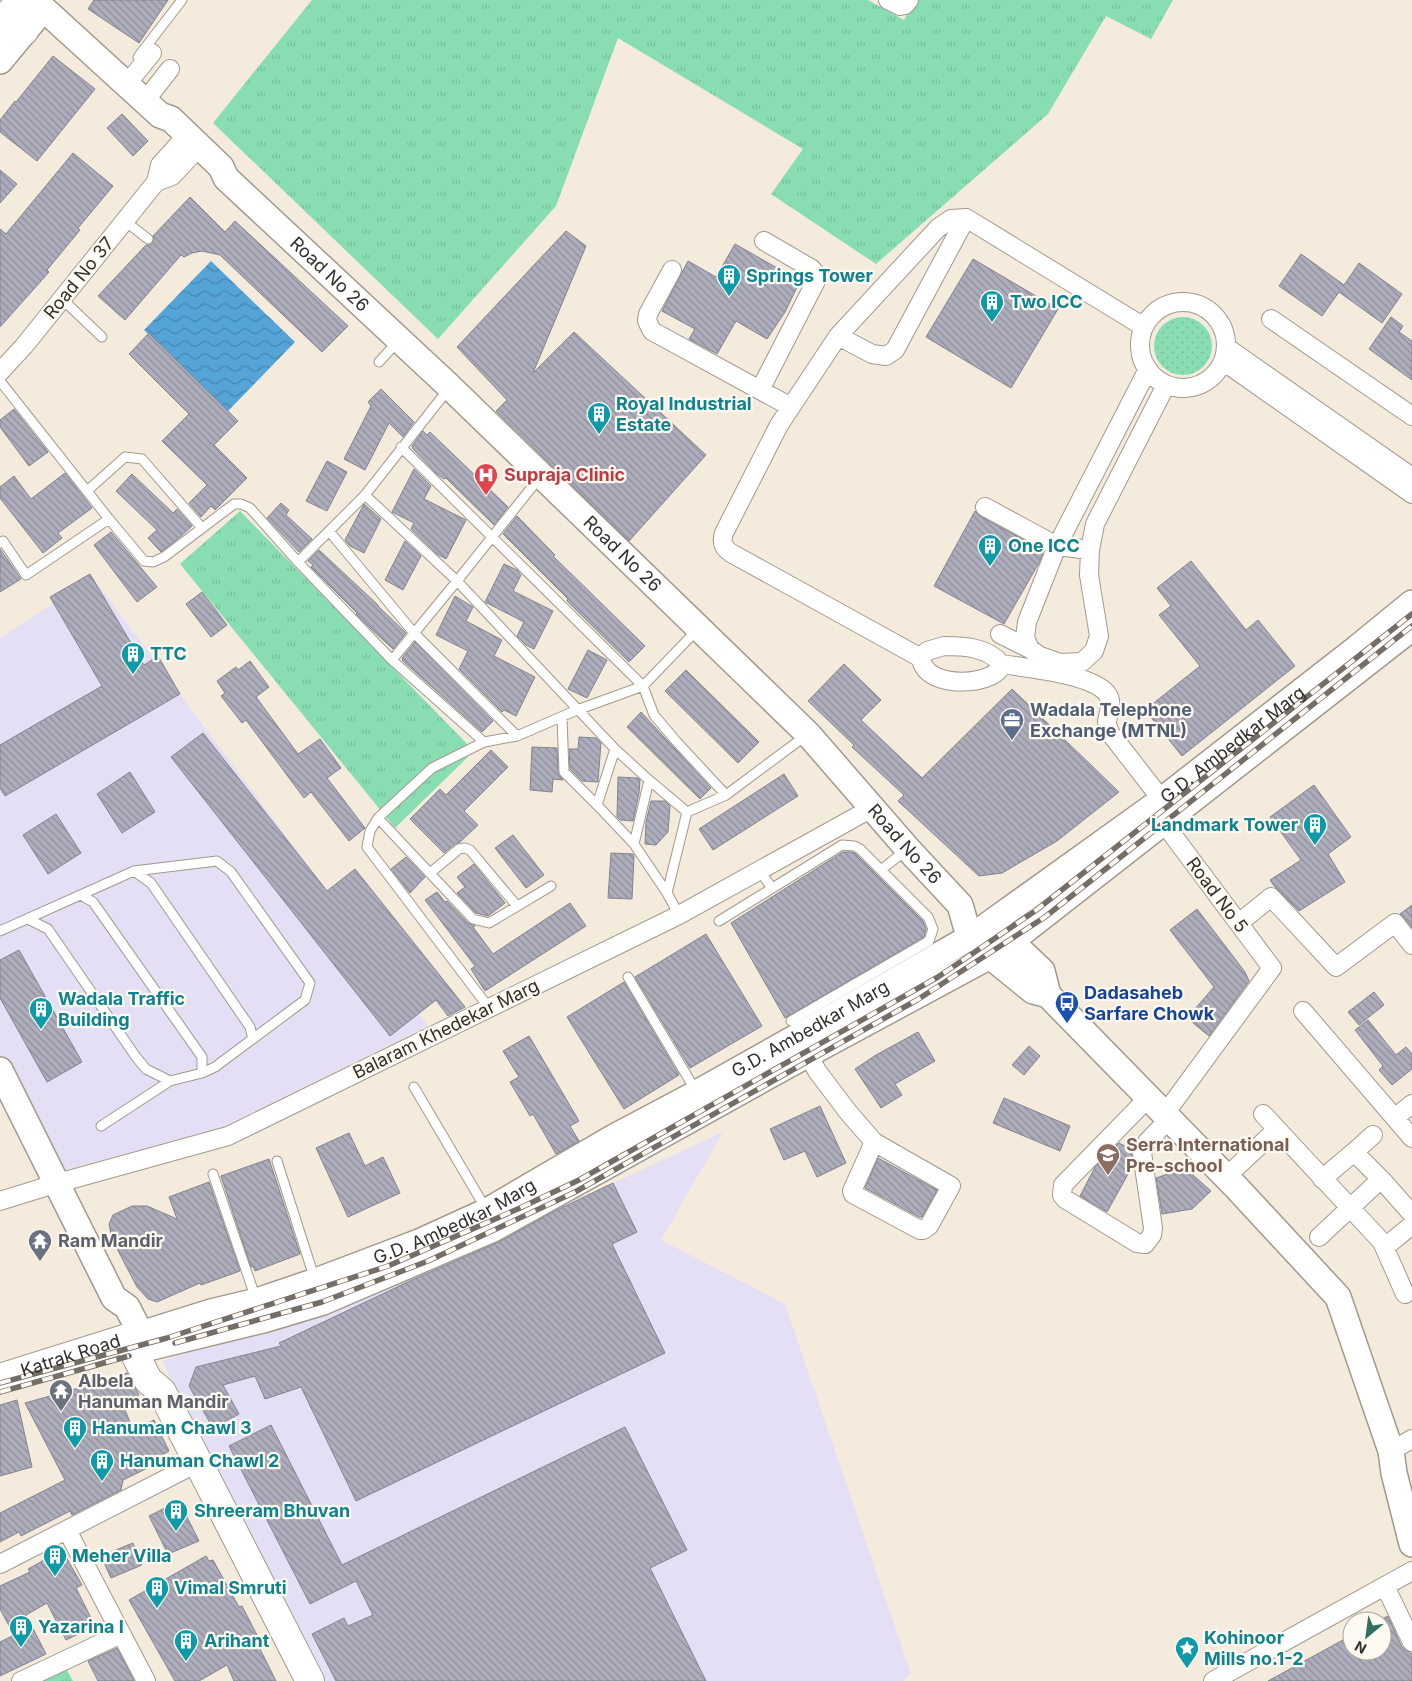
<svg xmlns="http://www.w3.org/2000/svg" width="1412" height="1681" font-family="Inter,sans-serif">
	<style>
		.industrial { fill: #e4dff4 }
		.grass { fill: url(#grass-dots) }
		.park { fill: url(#park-tufts) }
		.water { fill: url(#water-waves) }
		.building { fill: url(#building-back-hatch); stroke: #838391 }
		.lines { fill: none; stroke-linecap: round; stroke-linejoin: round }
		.lane-casing { stroke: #a2998c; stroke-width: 11 }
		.street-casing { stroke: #a2998c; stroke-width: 20 }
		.secondary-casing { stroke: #a2998c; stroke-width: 28 }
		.primary-casing { stroke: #a2998c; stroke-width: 30 }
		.lane { stroke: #fff; stroke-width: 9 }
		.street { stroke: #fff; stroke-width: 18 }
		.secondary { stroke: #fff; stroke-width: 25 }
		.primary { stroke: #fff; stroke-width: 28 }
		.rail-casing { stroke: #746e66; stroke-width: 5.5 }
		.rail { stroke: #fef9f0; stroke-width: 4; stroke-dasharray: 11; stroke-linecap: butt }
		.labels { text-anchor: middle; stroke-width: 4.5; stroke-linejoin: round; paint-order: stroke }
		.street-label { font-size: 18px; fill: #332f2a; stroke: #fef9f0 }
		.culture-label { font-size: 18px; font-weight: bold; fill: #0d838f; stroke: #fef9f0; text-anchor: start }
		.health-label { font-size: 18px; font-weight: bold; fill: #be3a42; stroke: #fef9f0; text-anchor: start }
		.service-label { font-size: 18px; font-weight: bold; fill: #4e5e75; stroke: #fef9f0; text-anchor: start }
		.transit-label { font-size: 18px; font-weight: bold; fill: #164399; stroke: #fef9f0; text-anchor: start }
		.education-label { font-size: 18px; font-weight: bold; fill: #785e54; stroke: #fef9f0; text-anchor: start }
		.worship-label { font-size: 18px; font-weight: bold; fill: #5b616d; stroke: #fef9f0; text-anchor: start }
	</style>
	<defs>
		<pattern id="grass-dots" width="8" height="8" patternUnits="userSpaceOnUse" patternTransform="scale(1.25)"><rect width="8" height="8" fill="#88deb2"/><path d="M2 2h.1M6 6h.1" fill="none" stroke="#76bf99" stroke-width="1.8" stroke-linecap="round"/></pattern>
		<pattern id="park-tufts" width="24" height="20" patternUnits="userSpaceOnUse" patternTransform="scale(1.25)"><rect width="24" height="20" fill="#88deb2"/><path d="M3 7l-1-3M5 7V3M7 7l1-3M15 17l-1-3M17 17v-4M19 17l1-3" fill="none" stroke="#76bf99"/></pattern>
		<pattern id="water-waves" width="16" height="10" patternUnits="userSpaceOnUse" patternTransform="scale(1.25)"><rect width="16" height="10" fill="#54a4d7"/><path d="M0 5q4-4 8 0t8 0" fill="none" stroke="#4686af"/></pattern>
		<pattern id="building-back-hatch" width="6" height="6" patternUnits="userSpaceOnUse" patternTransform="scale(1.25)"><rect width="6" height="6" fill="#aeadbc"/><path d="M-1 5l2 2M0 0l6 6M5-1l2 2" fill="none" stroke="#8e8d99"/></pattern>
	</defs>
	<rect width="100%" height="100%" fill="#f4ebdd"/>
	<path class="industrial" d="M93,578L428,1026L222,1127L61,1171L0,1053V638Z
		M723,1132L661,1240L785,1304L911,1674L903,1681H325L162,1361L413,1276Z"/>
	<path class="grass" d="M1154 346a29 29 0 1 1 58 0a29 29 0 1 1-58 0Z"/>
	<path class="park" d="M312,0H868L904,20L915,0H1173L1151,39L1106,16L1048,114L876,264L771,194L803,149L618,38L556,206L438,339L213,123Z
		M240,511L474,751L395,828L180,564Z
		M63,1663L73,1681H24Z"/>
	<path class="water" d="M211,261L295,342L228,411L144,330Z"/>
	<path class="building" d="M94,0H168L139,43L88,9Z
		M53,56L95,89L37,161L0,132V120L15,101L16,102Z
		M122,114L148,141L133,156L107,128Z
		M73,153L113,186L78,228L80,230L47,270L49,272L0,327V229L6,234Z
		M0,170L17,184L0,203Z
		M190,197L225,232L235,221L348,326L322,352L220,255L202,251L192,253L184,257L181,255L125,320L98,296L146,245H150L153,243V236Z
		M566,231L586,246L533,373L574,332L706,455L629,541L496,411L507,400L457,347Z
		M735,244L800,281L785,312L767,339L736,321L717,354L689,339L695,329L662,311L688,261L716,277Z
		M1301,254L1344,285L1359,263L1402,294L1382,323L1339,292L1322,316L1279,286Z
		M973,259L1058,309L1011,388L926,337Z
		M1391,317L1403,326L1399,332L1412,341V380L1369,349Z
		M149,333L238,421L214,445L247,478L215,510L211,506L201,517L189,503L207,485L162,441L189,414L129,354Z
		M381,389L414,422L403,437L389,423L365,470L344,459L371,406L368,402Z
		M14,409L48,452L29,466L0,427V420Z
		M423,431L427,435L430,432L508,507L494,525L446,478L444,479L437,474L413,449L412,446Z
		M327,461L347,472L327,511L306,501Z
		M414,469L431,486L424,499L466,520L446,559L437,554L411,529L414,523L392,512Z
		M65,473L92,508L58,533L62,538L43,553L0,498V487L14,476L31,499Z
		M132,474L173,513L177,509L192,526L181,536L161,552L148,538L157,530L116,491Z
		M281,503L289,510L286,515L312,539L299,552L267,518Z
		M364,504L381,519L364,553L350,546L345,540Z
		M975,511L980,516L1044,551L1040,561L1004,624L934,586Z
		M517,516L555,555L553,556L645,646L629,662L567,601L568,599L503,534Z
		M111,532L157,587L137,602L94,545Z
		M405,541L421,556L403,590L385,580Z
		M0,549L21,579L0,592Z
		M319,550L378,605V606L406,633L393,649L371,629L356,614L357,613L311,567L313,565L308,561Z
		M1191,561L1246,630L1258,620L1295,666L1182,756L1145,710L1200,666L1159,615L1171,606L1157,588Z
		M504,564L517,570L521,575L513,591L553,611L534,649L526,645L517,636L524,622L485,602Z
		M90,574L144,665L158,656L180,694L5,796L0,788V745L102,686L50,597Z
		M202,592L227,625L211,637L186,604Z
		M455,596L473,607L466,621L502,640L494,656L535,677L516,716L504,710L502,712L459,669L468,651L436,635Z
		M415,642L493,721L482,732L402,660L403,659L402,658Z
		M588,650L607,660L587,698L568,689Z
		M250,661L269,687L256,697L298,754L320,739L341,768L327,778L365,828L349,841L311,792L304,798L246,720L242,723L221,696L225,693L217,681L236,667L238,670Z
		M844,664L881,700L861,720L922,778L1012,689L1119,792L1057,841L1002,873L979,876L898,801L904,795L852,747L854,745L808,701Z
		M686,670L759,742L738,763L665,691Z
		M641,712L711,788L700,799L627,727Z
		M203,733L327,891L355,869L465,1007L448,1016L436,1000L390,1036L171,757Z
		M579,737L596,738L601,743L598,782L582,781L570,769L569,749H578Z
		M532,747L557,748L558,772L563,780L553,779L552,792L530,790Z
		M491,750L508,767L464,811L478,825L460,842L455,844L444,853L410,819L440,789L446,795Z
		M130,772L155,812L122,833L97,794Z
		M784,774L798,796L713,850L699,829Z
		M618,777L638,778L640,780L639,793L633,821L620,820L617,817Z
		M1314,785L1351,837L1328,854L1345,882L1299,911L1275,887L1270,880L1301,860L1270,817Z
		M651,801H665L670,806L668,832L656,845L645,844L646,822Z
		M56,814L81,853L48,874L23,835Z
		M513,835L544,875L526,888L495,848Z
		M843,852H852L856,854L923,921L926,929L924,937L785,1018L731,923Z
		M611,853L633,854L634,856L632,899L608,898Z
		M406,857L425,877L410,893L391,869Z
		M474,864L505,903L488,916L476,913L457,893L465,887L457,877Z
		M437,892L445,902L447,901L468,923L475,926L473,927L493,954L570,903L586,926L485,991L471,969L475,966L425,900Z
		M1412,905V928L1400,914Z
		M1197,909L1245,972L1249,981L1209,1036L1187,1018L1214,987L1170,930Z
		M706,934L762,1026L690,1068L635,977Z
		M19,950L82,1062L47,1082L0,998V960Z
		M624,982L679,1075L624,1109L567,1017Z
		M1374,992L1384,1005L1359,1025L1348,1012Z
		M1368,1020L1396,1055L1406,1047L1412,1054V1069L1392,1085L1379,1070L1383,1066L1355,1030Z
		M918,1032L935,1061L895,1084L902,1095L881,1108L855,1069L876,1055Z
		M529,1036L579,1121L570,1126L579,1141L556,1154L533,1114L530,1116L510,1082L519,1077L503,1051Z
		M1029,1046L1040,1056L1024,1075L1012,1065Z
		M1004,1098L1070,1126L1060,1151L993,1123Z
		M820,1106L846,1163L817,1177L805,1151L784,1160L770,1129Z
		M349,1133L365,1166L383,1157L400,1193L348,1217L316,1148Z
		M1119,1143L1132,1150L1133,1165L1107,1212L1080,1196L1095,1167Z
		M878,1158L937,1190L922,1217H919L865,1188Z
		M269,1159L300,1254L255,1271L253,1266L251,1267L221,1176Z
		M1185,1168L1211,1191L1192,1209L1162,1214L1156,1178Z
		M209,1182L240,1271L201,1285L200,1283L157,1302L148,1299L137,1287L112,1239L109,1224L113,1215L132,1206H147L177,1219L169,1197Z
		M613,1183L637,1232L612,1244L665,1353L356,1501L301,1387L265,1399L255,1376L223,1385L239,1414L213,1428L189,1386L196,1367L281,1346L279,1343L412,1280L499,1242L555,1211Z
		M127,1373L139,1395L122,1402L133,1430L154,1420L169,1451L162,1455L164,1460L123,1480L121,1490L72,1515L70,1511L21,1536L19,1532L0,1542V1513L65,1480L25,1403L82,1387L83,1389Z
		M17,1400L32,1467L0,1476V1405Z
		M271,1425L342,1565L625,1427L687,1550L650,1568L706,1681H336L312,1634L344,1618L348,1626L373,1615L356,1581L310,1604L229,1446Z
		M179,1501L199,1541L168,1554L149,1516Z
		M133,1543L142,1565L111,1578L101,1556Z
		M62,1550L82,1585L76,1588L95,1626L66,1640L47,1603L26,1615L46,1654L0,1676V1642L14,1635L0,1609V1586L30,1572L28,1569Z
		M206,1556L209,1561L213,1560L239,1607L242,1606L258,1637L255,1639L276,1681H234L227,1665L199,1681H175L129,1600Z
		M1388,1616L1402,1647L1412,1654V1681H1268L1352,1635V1651H1382V1619Z
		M117,1648L134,1681H98L88,1661Z"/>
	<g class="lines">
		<g class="lane-casing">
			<path id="lane" d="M138,57L182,0
				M125,221L148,239
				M62,299L102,337
				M379,362L399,340
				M0,381L109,519L144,561L153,562L164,557L234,504H241L250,508L298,562
				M450,387L365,495L329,531L414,633L517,736
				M401,447L643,686L654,715L676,741L726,795
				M87,491L125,457L142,459L202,528
				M365,495L457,581L615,749
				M329,531L298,562L392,660L457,581L540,477
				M0,543L3,541L26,575L109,519
				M392,660L484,742
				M562,717L564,772L597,805L615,749L649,780L634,844L667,893L679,915
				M649,780L687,812L667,893
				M597,805L634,844
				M687,812L726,795L808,734
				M378,818L473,919L489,923L551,886
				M759,870L772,888
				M881,870L906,850
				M134,871L151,883L250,1027L253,1039
				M430,873L459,849L465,848L470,850L517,906
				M81,895L93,902L202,1057V1073
				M719,921L842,845L854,846L860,849L928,917L933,929L929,941L791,1021
				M0,931L134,871L217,861L231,872L310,983L305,1000L215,1067L202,1073L170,1081L146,1069L136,1057L48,929L28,919
				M628,977L696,1091
				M489,1008L367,847L370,831L378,818L432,768L484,742L517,736L577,710L643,686L697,630
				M414,1087L486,1209
				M101,1126L170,1081
				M277,1161L315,1280
				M213,1174L256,1299"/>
		</g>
		<g class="street-casing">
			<path id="street" d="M888,0L900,6L905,5L909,0
				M126,85L152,53
				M145,101L170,69
				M156,182L172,176L199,147
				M672,270L648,314L647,321L652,331L791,407
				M1140 345a43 43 0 1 1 86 0a43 43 0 1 1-86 0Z
				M1271,319L1412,416
				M838,336L872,354L886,356L895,350L966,218
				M1226,347L1412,477
				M1223,361L1412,494
				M1148,369L1057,546L1027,622L1025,638L1030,649L1040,656L1060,663L1082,662L1094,651L1099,636L1089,575L1090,550L1095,524L1166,385
				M0,372L24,346L156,182L160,165L187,135
				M760,390L816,281V274L812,269L764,241
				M985,507L1057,546L1090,550
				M1000,634L1030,649
				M944,646C963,646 988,647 1001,664C1000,685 925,692 921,658L927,651Z
				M921,658L731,553C723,548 721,542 724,533L779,425L838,336L938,228L951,219L966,218L1144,327
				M1001,664C1026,668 1094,674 1108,695C1113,703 1108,713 1107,722C1107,726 1109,729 1110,733L1162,800
				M1157,814L1272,968L1164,1115
				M1239,923L1271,897L1336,967L1395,923L1412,945
				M1303,1011L1412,1138
				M808,1054L817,1071L848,1112L874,1142L951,1186L929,1226L923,1230H920L853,1194L852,1191L874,1142
				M1148,1098L1063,1185L1062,1195L1065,1199L1137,1243L1145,1244L1152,1235L1153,1228L1142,1153L1147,1142L1169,1119
				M1263,1114L1382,1242L1405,1294
				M1396,1117L1412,1104
				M1354,1152L1373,1135
				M1226,1177L1277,1129
				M1381,1179L1412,1214
				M0,1201L58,1183L228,1136L679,915L872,808
				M1319,1237L1381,1179L1354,1152L1322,1179
				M1385,1247L1412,1225
				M1391,1451L1412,1439
				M67,1530L146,1681
				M0,1564L199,1462
				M1385,1586L1412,1642
				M21,1681L121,1634
				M1213,1681L1412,1571"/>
		</g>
		<g class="secondary-casing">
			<g id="secondary">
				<path id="s1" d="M34,0L160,115L171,119L221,167L226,178L450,387L808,734L907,848L960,905L966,926L990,956L1033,991L1048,995L1236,1187L1338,1297L1391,1451L1394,1473L1412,1544"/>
				<path d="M0,61L34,20"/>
				<path d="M1000,931L1042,971L1048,995"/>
				<path id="s2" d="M0,1070L114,1298L127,1307L141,1334L211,1312L257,1301L316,1281L419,1242L487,1211L614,1137L697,1093L825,1021L974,935L992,922L1162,800L1357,648L1412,603"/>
				<path d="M152,1347L263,1320L323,1302L493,1229L799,1059L990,956L1010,942L1412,628"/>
			</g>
		</g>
		<g class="primary-casing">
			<g id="primary">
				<path d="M0,24L21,0"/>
				<path d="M0,33L24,31"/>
				<path d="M127,1338L148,1380L162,1392L310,1681"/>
				<path id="s3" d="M0,1378L127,1338L141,1334L143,1337"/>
			</g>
		</g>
		<use href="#lane" class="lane"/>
		<use href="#street" class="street"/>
		<use href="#secondary" class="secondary"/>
		<use href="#primary" class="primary"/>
		<g class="rail-casing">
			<path id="rail" d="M175,1343L322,1302L428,1261L575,1192L917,1000L1045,917L1412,626
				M0,1383L167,1338L388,1266L520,1208L579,1180L938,977L1035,911L1412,614
				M0,1392L129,1356"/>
		</g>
		<use href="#rail" class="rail"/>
	</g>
	<defs>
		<g id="building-pin" transform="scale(1.25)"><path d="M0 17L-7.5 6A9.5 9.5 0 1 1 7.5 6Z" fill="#0f9aa8" stroke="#fef9f0"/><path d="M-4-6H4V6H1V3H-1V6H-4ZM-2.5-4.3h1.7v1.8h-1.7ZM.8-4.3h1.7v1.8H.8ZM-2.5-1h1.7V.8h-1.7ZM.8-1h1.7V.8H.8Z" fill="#fff"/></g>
		<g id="hospital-pin" transform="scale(1.25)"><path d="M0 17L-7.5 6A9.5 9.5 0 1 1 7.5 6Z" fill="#e0444e" stroke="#fef9f0"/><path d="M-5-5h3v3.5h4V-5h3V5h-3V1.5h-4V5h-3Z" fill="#fff"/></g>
		<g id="office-pin" transform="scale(1.25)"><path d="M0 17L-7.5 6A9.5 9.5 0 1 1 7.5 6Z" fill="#5c6f8a" stroke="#fef9f0"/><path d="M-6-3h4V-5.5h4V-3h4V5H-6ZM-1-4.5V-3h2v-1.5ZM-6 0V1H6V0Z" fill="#fff"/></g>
		<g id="bus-pin" transform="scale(1.25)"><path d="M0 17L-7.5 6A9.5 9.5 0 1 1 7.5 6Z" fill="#1a4fb4" stroke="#fef9f0"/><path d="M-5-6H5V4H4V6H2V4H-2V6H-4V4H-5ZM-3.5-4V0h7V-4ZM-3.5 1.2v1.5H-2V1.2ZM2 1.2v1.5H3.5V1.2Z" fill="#fff"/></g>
		<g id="school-pin" transform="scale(1.25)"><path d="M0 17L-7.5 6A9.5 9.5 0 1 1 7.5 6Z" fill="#8d6e63" stroke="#fef9f0"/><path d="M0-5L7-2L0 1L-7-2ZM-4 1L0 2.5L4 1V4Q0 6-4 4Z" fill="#fff"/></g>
		<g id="temple-pin" transform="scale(1.25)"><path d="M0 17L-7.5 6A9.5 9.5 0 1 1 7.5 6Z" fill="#6b7280" stroke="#fef9f0"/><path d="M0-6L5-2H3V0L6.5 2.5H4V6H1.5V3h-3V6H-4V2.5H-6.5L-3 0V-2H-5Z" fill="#fff"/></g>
		<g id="sight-pin" transform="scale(1.25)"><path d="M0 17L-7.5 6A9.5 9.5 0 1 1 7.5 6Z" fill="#0f9aa8" stroke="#fef9f0"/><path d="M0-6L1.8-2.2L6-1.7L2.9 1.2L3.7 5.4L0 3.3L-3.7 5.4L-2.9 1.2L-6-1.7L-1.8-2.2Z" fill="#fff"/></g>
	</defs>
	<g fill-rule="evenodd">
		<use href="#building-pin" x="729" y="276"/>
		<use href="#building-pin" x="992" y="302"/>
		<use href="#building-pin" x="599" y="414"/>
		<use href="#hospital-pin" x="486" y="475"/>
		<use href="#building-pin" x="990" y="546"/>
		<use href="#building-pin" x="133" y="654"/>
		<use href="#office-pin" x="1012" y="720"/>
		<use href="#building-pin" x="1315" y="825"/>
		<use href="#bus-pin" x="1067" y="1003"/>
		<use href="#building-pin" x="41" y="1009"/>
		<use href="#school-pin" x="1108" y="1155"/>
		<use href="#temple-pin" x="40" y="1241"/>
		<use href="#temple-pin" x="61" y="1391"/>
		<use href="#building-pin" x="75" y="1428"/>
		<use href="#building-pin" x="102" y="1461"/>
		<use href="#building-pin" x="176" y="1511"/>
		<use href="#building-pin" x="55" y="1556"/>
		<use href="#building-pin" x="157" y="1588"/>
		<use href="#building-pin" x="21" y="1627"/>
		<use href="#building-pin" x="186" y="1641"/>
		<use href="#sight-pin" x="1187" y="1648"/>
	</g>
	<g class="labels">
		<g class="street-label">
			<text dy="6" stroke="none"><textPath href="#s1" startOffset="405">Road No 26</textPath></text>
			<text transform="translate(79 278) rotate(-51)" y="6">Road No 37</text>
			<text dy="6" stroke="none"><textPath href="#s1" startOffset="810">Road No 26</textPath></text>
			<text dy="6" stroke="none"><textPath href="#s2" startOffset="1550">G.D. Ambedkar Marg</textPath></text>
			<text dy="6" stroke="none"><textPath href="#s1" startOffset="1215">Road No 26</textPath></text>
			<text transform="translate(1217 895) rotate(53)" y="6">Road No 5</text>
			<text transform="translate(446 1029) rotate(-26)" y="6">Balaram Khedekar Marg</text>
			<text dy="6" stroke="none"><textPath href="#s2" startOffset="1040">G.D. Ambedkar Marg</textPath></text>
			<text dy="6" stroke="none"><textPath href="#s2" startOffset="635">G.D. Ambedkar Marg</textPath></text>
			<text dy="6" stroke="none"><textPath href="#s3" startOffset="74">Katrak Road</textPath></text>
		</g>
		<g class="culture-label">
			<text x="746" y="282">Springs Tower</text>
			<text x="1010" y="308">Two ICC</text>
			<text x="616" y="410">Royal Industrial<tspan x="616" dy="21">Estate</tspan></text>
			<text x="1008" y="552">One ICC</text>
			<text x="150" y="660">TTC</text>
			<text x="1298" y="831" text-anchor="end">Landmark Tower</text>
			<text x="58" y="1005">Wadala Traffic<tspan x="58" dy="21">Building</tspan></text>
			<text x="92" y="1434">Hanuman Chawl 3</text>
			<text x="120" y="1467">Hanuman Chawl 2</text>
			<text x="194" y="1517">Shreeram Bhuvan</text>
			<text x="72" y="1562">Meher Villa</text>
			<text x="174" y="1594">Vimal Smruti</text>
			<text x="38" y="1633">Yazarina I</text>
			<text x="1204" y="1644">Kohinoor<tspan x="1204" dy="21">Mills no.1-2</tspan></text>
			<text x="204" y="1647">Arihant</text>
		</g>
		<g class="health-label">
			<text x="504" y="481">Supraja Clinic</text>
		</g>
		<g class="service-label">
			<text x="1030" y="716">Wadala Telephone<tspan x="1030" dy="21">Exchange (MTNL)</tspan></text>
		</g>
		<g class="transit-label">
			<text x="1084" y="999">Dadasaheb<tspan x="1084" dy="21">Sarfare Chowk</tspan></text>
		</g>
		<g class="education-label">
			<text x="1126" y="1151">Serra International<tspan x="1126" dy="21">Pre-school</tspan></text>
		</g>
		<g class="worship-label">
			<text x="58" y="1247">Ram Mandir</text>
			<text x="78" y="1387">Albela<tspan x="78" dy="21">Hanuman Mandir</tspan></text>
		</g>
	</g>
	<g transform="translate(1367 1636) rotate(209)"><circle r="24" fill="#fef9f0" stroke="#ada8a1"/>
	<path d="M0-4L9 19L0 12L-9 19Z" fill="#2f705f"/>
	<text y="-8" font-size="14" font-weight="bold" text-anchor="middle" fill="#332f2a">N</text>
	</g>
</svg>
